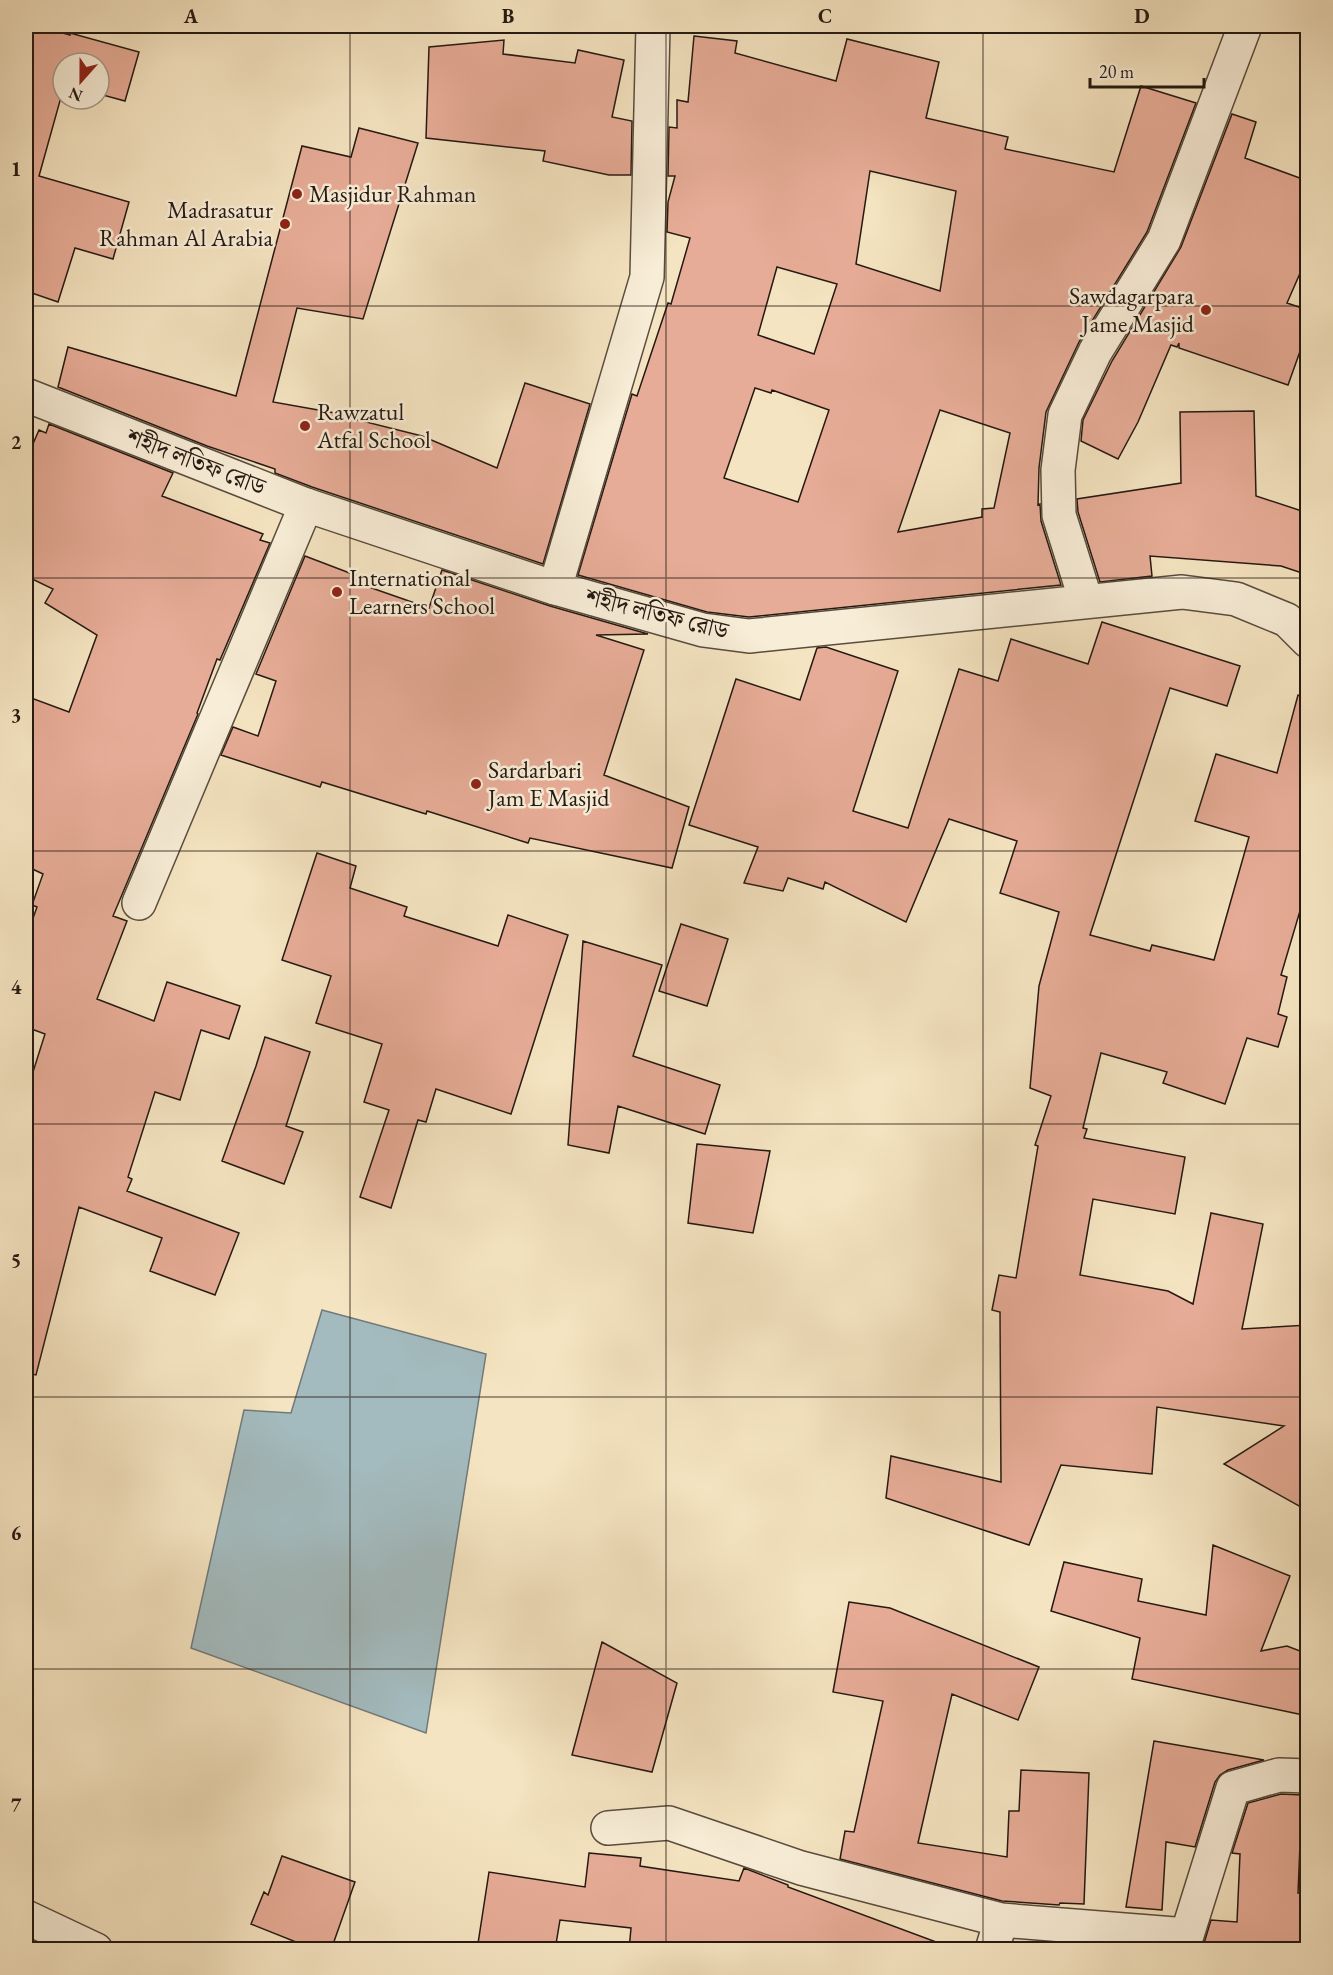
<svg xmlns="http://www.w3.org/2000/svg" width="1333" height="1975" font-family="'EB Garamond','Noto Serif Bengali',serif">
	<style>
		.water { fill: #a3bbbf; stroke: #717a7a; stroke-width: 1.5 }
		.building { fill: #e7ac97; stroke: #251912; stroke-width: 1.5; fill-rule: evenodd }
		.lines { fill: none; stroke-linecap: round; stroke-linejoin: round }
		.minor-casing { stroke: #594c3e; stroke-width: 36 }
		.tertiary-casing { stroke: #594c3e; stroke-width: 36 }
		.minor { stroke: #f8edd7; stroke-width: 33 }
		.tertiary { stroke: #f8edd7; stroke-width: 33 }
		.grid { fill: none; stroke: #251912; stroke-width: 1.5; stroke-opacity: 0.55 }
		.poi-dot { fill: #8f2418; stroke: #f8edd7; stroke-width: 2 }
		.labels { text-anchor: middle; stroke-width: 5; stroke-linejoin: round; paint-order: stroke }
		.poi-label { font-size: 24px; fill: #251912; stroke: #f8edd7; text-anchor: start }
		.street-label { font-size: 24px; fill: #251912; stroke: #f8edd7 }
		.neatline { fill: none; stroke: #251912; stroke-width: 2 }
		.grid-label { font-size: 20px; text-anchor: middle; font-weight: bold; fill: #251912 }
	</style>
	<rect width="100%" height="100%" fill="#f5e4c1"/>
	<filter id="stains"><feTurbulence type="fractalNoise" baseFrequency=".00333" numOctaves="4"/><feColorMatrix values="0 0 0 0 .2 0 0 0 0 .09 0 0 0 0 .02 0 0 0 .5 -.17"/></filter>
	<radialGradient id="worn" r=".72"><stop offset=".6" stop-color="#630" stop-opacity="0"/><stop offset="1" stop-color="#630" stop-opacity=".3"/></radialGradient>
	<path class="water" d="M322,1310L486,1354L426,1733L191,1648L244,1410L291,1413Z"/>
	<path class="building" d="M26,26H37L70,35V33L139,52L125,101L99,94V63H63V90L39,176L129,202L113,259L75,248L58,302L26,291Z
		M694,36L737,41L735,53L836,81L847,39L939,62L926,118L1008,137L1005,149L1114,172L1141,86L1196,103L1147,232L1079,342L1046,412L1039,468L1038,505L1040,504L1041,521L1061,585L749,617L707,612L578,575L632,394L637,396L668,303L671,304L690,238L667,232L668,202L675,176H668L669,127L677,128V100L688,102ZM870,171L956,191L940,291L856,264ZM777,267L837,284L814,354L758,335ZM755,388L771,393L772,390L829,410L798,502L724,478ZM940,410L1010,433L994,508L982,509V517L898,532Z
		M504,40L503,54L575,63L578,50L624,60L612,117L632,121L631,175H609L543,161L545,151L426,138L429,47Z
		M1232,114L1256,122L1245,158L1308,181V255L1287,303L1308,310V329L1288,385L1179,348V343L1177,347L1171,345L1138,422L1118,459L1081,441L1083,420L1112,361L1181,247Z
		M359,128L418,143L363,319L297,308L273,402L346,415V417L422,436L497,468L525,383L590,404L543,564L312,487L275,473V469L207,446L58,387L68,347L236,396L302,146L351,157Z
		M1254,411L1256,496L1308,513V575L1281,566L1150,556L1152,576L1100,582L1078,512L1077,499L1181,483L1180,412Z
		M49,424L173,473L162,496L263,534L260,540L270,543L220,660L217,659L197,713L198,714L113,916L127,921L97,999L154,1021L167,982L240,1006L229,1039L201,1030L180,1100L155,1092L128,1177L132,1179L127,1191L239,1233L215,1295L150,1271L162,1238L79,1207L36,1375L26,1373V1094L45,1034L26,1027V938L37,907L32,905L43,874L26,866V696L69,712L97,635L45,603L53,589L26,576V460L39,430L46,433Z
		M305,556L368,580L366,586L429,608L442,570L550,606L648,634L596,635L644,650L604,775L689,807L672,868L530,838L528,843L427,811L426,814L322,782L320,787L221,755L233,727L258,736L276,681L256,674Z
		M1102,622L1240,666L1227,706L1170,688L1090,935L1150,951L1152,945L1214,960L1249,837L1195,821L1216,754L1277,773L1298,695L1308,697V884L1281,975L1287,977L1278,1014L1287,1017L1278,1047L1247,1038L1225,1104L1163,1083L1167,1072L1101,1053L1083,1128L1087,1129L1084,1138L1185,1157L1175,1214L1093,1199L1080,1275L1168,1291L1193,1304L1211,1213L1263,1224L1242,1329L1308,1325V1511L1224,1464L1284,1426L1157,1407L1152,1474L1061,1465L1029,1545L886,1498L891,1456L1001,1482L1000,1312L992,1310L999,1275L1016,1278L1038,1146L1035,1145L1051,1096L1030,1088L1039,986L1059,912L1000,893L1017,841L949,819L906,922L825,882L823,889L788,878L783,891L744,883L758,847L689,825L736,679L800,700L817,648L826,647L898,671L853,811L908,828L959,669L998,681L1011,639L1088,664Z
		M317,853L356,866L350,888L407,907L404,916L498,946L508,915L568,935L511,1114L436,1089L426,1122L418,1120L391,1208L360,1197L389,1110L364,1102L382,1044L316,1023L331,976L282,960Z
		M681,924L728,939L707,1006L659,991Z
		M583,941L662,965L633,1056L720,1085L705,1134L618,1106L609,1153L568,1145Z
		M265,1037L310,1052L286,1126L303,1132L284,1184L222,1161L256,1066Z
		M697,1144L770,1151L753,1233L688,1223Z
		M1213,1545L1290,1576L1261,1651L1287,1646L1308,1654V1716L1132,1679L1140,1638L1051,1611L1064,1562L1142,1579L1138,1601L1206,1615Z
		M849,1602L890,1608L1039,1667L1018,1720L952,1694L918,1843L1007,1857L1009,1811H1019L1021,1770L1089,1773L1084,1904L1060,1903L1059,1905L1002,1901L840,1859L845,1831L854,1832L883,1701L833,1692Z
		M602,1642L677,1683L652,1772L572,1755Z
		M1154,1741L1264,1760L1228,1770L1220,1775L1215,1782L1195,1847L1166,1842L1162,1910L1126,1907Z
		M1281,1794L1302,1795L1298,1893H1308V1950H1202L1211,1920L1237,1922L1240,1854L1232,1853L1248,1803Z
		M589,1853L641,1858L640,1866L739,1881L744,1868L788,1885V1887L947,1946V1950H629L631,1928L560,1920L555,1950H477L489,1872L585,1887Z
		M282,1856L355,1882L331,1950H316L251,1924L264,1892L268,1895Z"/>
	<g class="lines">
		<g class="minor-casing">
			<path id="minor" d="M555,588L647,277L653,26
				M1086,601L1059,515L1058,470L1065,415L1095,352L1164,240L1245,26
				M139,903L306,505
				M608,1828L669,1823L801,1868L1001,1920
				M26,1917L96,1950
				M992,1950L1001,1920L1187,1935L1233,1788L1279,1775L1308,1776"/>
		</g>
		<g class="tertiary-casing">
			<path id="tertiary" d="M26,395L306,505L555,588L703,630L749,636L1182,592L1236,599L1287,620L1308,641"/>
		</g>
		<use href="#minor" class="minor"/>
		<use href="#tertiary" class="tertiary"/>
	</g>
	<path class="grid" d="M350,26V1950M666,26V1950M983,26V1950M26,306H1308M26,578H1308M26,851H1308M26,1124H1308M26,1397H1308M26,1669H1308"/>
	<g class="poi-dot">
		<circle cx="297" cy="194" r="6"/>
		<circle cx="285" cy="224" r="6"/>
		<circle cx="1206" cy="310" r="6"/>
		<circle cx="305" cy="426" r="6"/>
		<circle cx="337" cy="592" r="6"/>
		<circle cx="476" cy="784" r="6"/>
	</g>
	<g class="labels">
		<g class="poi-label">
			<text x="309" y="202">Masjidur Rahman</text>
			<text x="273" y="218" text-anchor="end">Madrasatur<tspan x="273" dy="28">Rahman Al Arabia</tspan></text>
			<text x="1194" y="304" text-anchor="end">Sawdagarpara<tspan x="1194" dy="28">Jame Masjid</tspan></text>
			<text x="317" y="420">Rawzatul<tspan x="317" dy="28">Atfal School</tspan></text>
			<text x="349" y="586">International<tspan x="349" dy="28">Learners School</tspan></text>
			<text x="488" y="778">Sardarbari<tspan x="488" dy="28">Jam E Masjid</tspan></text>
		</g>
		<g class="street-label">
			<text transform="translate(196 462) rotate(21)" y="8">শহীদ লতিফ রোড</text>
			<text transform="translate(657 614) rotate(14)" y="8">শহীদ লতিফ রোড</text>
		</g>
	</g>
	<rect width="1333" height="1975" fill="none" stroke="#f5e4c1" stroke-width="66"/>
	<g transform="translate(81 81) rotate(201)"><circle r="28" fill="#f8edd7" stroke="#a49888" stroke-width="1.5"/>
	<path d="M0-4.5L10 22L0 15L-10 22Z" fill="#8f2418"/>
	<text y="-9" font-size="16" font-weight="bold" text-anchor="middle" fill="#251912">N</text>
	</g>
	<path d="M1090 78v9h114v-9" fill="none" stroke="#251912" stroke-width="3"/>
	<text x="1099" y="78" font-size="18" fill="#251912" stroke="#f8edd7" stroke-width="4.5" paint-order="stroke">20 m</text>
	<rect x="33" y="33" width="1267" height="1909" class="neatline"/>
	<g class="grid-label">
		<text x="191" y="23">A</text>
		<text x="508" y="23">B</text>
		<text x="825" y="23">C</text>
		<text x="1142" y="23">D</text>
		<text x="16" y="176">1</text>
		<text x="16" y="449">2</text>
		<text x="16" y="722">3</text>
		<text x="16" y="994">4</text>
		<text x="16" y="1267">5</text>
		<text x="16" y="1540">6</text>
		<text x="16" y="1812">7</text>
	</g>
	<rect width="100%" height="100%" filter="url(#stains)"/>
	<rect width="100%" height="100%" fill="url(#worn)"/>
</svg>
